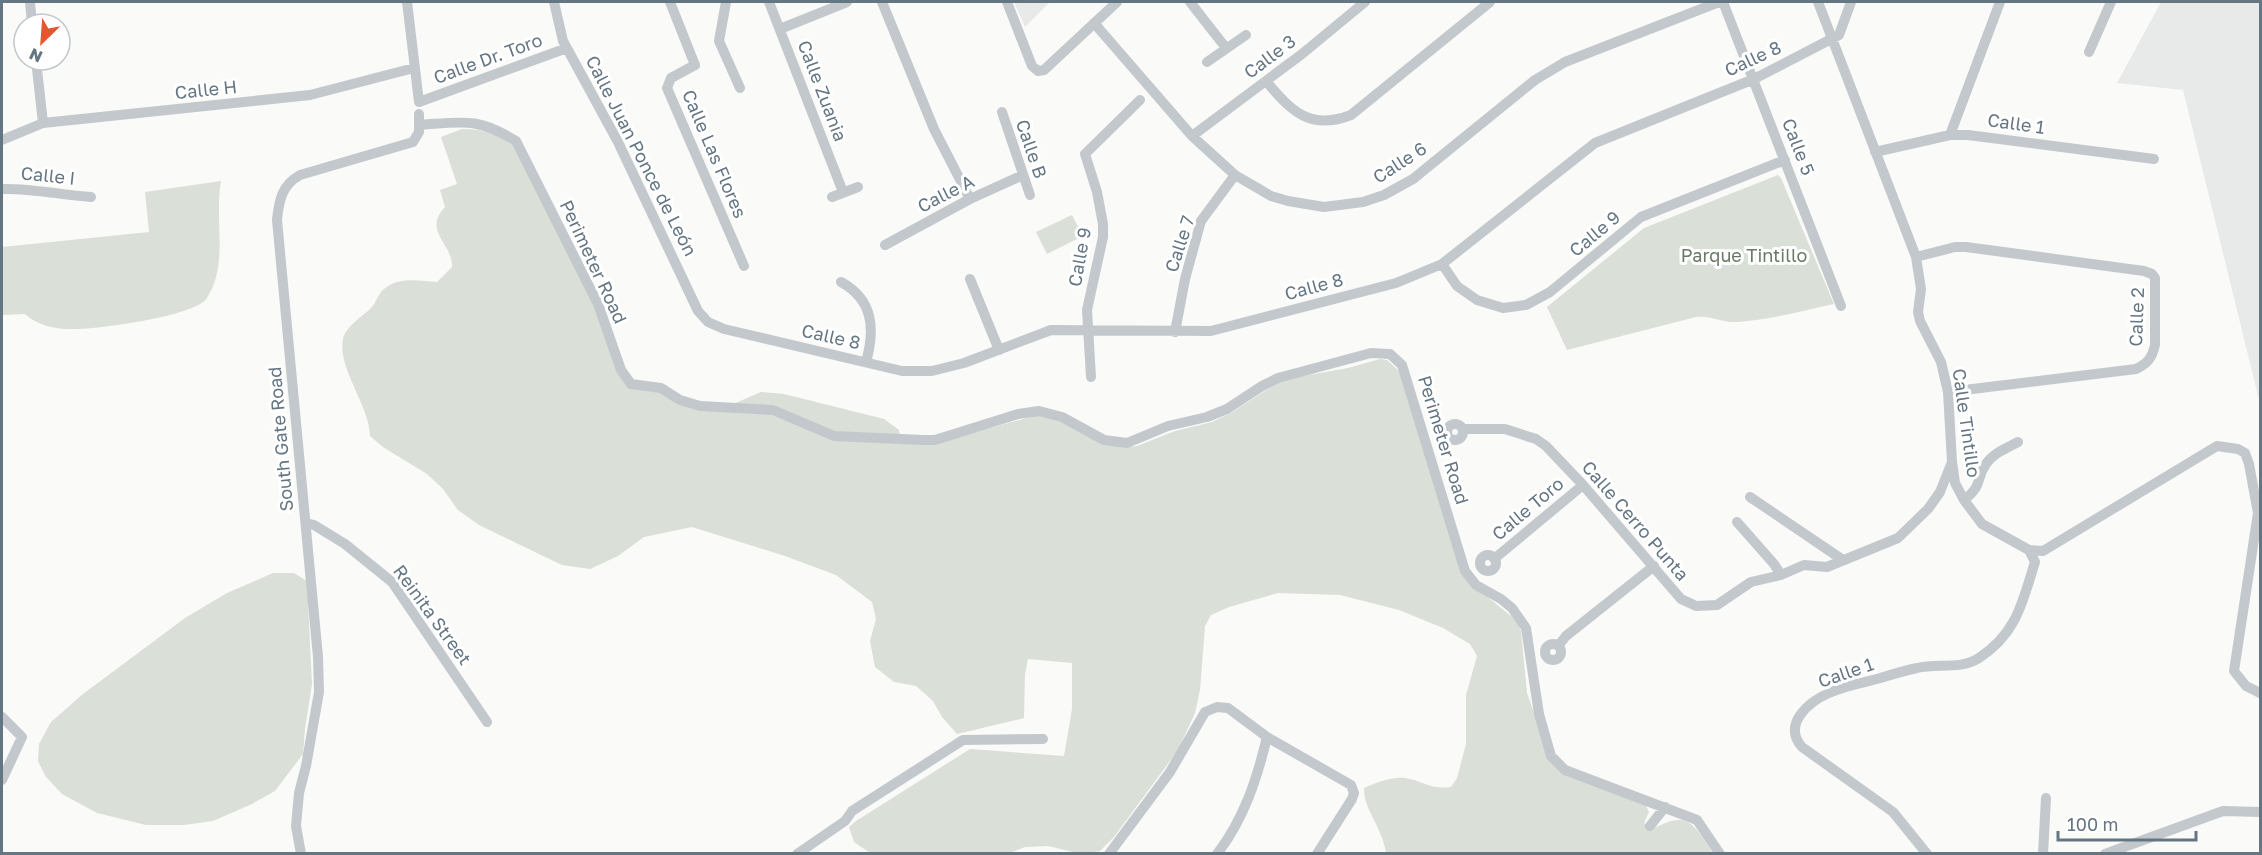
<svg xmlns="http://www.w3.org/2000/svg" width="2262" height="855" font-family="'Golos Text',sans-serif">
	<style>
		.built { fill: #e8e9e9 }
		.green { fill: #dadfd7 }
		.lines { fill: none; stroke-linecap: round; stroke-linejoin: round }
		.street { stroke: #c3c8cc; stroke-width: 10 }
		.labels { text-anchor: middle; stroke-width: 6; stroke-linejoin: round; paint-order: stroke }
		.street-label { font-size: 18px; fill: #657683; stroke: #fff }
		.park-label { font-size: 18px; fill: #687a64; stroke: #fff }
	</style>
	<rect width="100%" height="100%" fill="#fafaf8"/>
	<path class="built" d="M1014,2H1050L1025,27Z
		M2161,2H2260V404L2183,90L2117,83Z"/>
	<path class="green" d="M462,129C483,129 499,134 516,147L603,324L624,382L703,403L731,405L761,392L784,394L884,419L899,430L901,443L943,441L1041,414L1127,447L1137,446L1175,431L1212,422L1231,413L1277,383L1292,378L1348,368L1380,359L1387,360L1399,371L1473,585L1517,621L1521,631L1527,693L1539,727L1558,761L1646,806L1649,812L1644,823L1653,829C1688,809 1694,825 1713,853H1385L1386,851C1384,845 1383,839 1380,833C1374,817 1364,806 1364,788C1373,783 1395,776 1405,778C1424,781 1430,790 1451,787L1457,778L1466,744V695L1477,656L1470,644L1443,628L1399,610L1340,595L1278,593L1229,607L1211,615L1205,626L1200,690L1195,713L1178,750L1114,837L1100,851L1087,853H1077L1048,846L1025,847L1007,854L870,853L854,842L849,827L856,821L970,749L1064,756L1072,709V663L1028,659L1025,674L1024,718L957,734L942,717L933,701L916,686L894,682L875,667L870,641L876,619L872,602L836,575L785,556L692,527L644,537L618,556L590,569L562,565L479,525L458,510L443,489L427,474L383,447L370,436C370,406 337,368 343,339C346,326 362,317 371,308C376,303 378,294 384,289C399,276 419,281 437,282L452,267C453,243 422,232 445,207L440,190L457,184L441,137Z
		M1778,175L1781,178L1834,304C1803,311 1768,320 1737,322C1723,323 1710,315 1696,317L1567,350L1547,307L1644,228Z
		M221,181C214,220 229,263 207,298C196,316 99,329 76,329C58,330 38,326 25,314L2,315V247L149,232L145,192Z
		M1072,215L1083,236L1047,254L1036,232Z
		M273,573H294L307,581L312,684L305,729L303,754L275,791L252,804L213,821L184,825H146L97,813L62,794L46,777L38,761L39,744L51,722L83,694L185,618L227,593Z"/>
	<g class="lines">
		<path class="street" d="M30,2L32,24
			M407,2L419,102L567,48
			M554,2L563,41L618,142L698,311L708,322L724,329L902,371H932L964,363L1051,330L1211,331L1396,283L1442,264L1595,143L1754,79L1839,35L1851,2
			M670,2L695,65L671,78L667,88L744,266
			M726,2L719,41L740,88
			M769,2L843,192
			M882,2L934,129L970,199
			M1007,2L1032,66L1038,71L1044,70L1117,2
			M1190,2L1226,48
			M1723,2L1841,306
			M1818,2L1916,257L1921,289L1918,312L1920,321L1941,362L1948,392L1952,462L1955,483L1964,500L1982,524L2029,550L2043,551L2217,446L2238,449L2245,453L2249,464L2258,513L2234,671L2246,686L2260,693
			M1094,23L1192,136L1235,175L1271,196L1288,201L1324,207L1363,202L1384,195L1413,179L1535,80L1565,62L1719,2
			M780,29L847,2
			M2089,52L2111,2
			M36,60L43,123
			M1207,62L1246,35
			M1266,81C1291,111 1310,131 1351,115L1490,2
			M1002,112L1030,195
			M419,125C463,122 477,117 516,141L598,304L621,370L631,384L661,388L680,400L700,406L773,410L834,436L923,440H935L1018,414L1039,411L1062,417L1104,440L1127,443L1168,426L1207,417L1227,409L1262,386L1278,378L1371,353L1390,354L1402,365L1465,571L1476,585L1501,599L1512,608L1526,628L1539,714L1551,756L1565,770L1697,820L1720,854
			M1950,135L2000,2
			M1192,136L1302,54L1365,2
			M2,140L43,123L310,95L414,68
			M1875,152L1950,135H1968L2154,159
			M2,189C31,188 61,195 91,197
			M832,197L858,187
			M885,245L970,199L1023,175
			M1916,257L1955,247H1966L2144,271L2152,274L2155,278V345C2152,358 2148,363 2136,369L1948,392
			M1442,264L1457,286L1477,300L1503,308L1526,305L1550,292L1641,217L1785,160
			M970,279L999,350
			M841,282C874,300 875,330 866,362
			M1175,332L1185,279L1201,221L1235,175
			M1091,377L1087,310L1103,237V224L1097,192L1085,154L1140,100
			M1447 432a8 8 0 1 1 16 0a8 8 0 1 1-16 0Z
			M1463,429H1505L1536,439L1546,446L1583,485L1681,599L1696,606L1717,605L1751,582L1781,575L1804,565L1827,567L1898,538L1928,509L1940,492L1952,462
			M1750,497L1843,560
			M1964,500C1984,484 1975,480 1986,464C1993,453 2007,448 2018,442
			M1737,522L1774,564L1781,575
			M306,523L314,525L345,544L392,582L487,722
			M1480 563a8 8 0 1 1 16 0a8 8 0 1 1-16 0Z
			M1494,559L1583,485
			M1545 652a8 8 0 1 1 16 0a8 8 0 1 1-16 0Z
			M1558,646L1566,636L1654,566
			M2,717L22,737L2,780
			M1650,826L1665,807
			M301,854L296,826L299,793L306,766L319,692L318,657L277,220C279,200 282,185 300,175L413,142L419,132V114
			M797,854L845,821L852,811L963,740L1043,739
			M1109,854L1170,772L1205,712L1217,707L1228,708L1267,737L1351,785L1354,793L1352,799L1317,854
			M1217,854C1244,819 1257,779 1267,737
			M1927,854L1893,812L1802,747C1782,725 1808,702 1829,693C1844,686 1862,683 1877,679C1890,675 1903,671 1917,668C1938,663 1960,670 1979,658C2017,633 2022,603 2035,562L2029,550
			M2043,854L2046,798
			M2105,854L2223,811L2260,812"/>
	</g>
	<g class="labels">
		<g class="street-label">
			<text transform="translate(1270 57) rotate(-37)" y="6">Calle 3</text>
			<text transform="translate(488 59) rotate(-20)" y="6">Calle Dr. Toro</text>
			<text transform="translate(1753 59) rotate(-25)" y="6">Calle 8</text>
			<text transform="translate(206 90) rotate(-6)" y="6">Calle H</text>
			<text transform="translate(822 91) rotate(69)" y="6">Calle Zuania</text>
			<text transform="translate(2016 124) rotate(8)" y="6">Calle 1</text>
			<text transform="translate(1798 147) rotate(69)" y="6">Calle 5</text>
			<text transform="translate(1031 149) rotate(71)" y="6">Calle B</text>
			<text transform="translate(714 154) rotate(67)" y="6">Calle Las Flores</text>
			<text transform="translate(641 156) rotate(63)" y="6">Calle Juan Ponce de León</text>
			<text transform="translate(1400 163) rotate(-33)" y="6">Calle 6</text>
			<text transform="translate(48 176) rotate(6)" y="6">Calle I</text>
			<text transform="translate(946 194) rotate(-27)" y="6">Calle A</text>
			<text transform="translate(1595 234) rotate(-40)" y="6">Calle 9</text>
			<text transform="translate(1180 244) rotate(-72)" y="6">Calle 7</text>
			<text transform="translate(1080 257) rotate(-80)" y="6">Calle 9</text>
			<text transform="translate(593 262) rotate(65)" y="6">Perimeter Road</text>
			<text transform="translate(1314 287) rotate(-15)" y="6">Calle 8</text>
			<text transform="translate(2137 317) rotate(-88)" y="6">Calle 2</text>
			<text transform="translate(831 337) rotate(13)" y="6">Calle 8</text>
			<text transform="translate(1966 423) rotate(82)" y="6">Calle Tintillo</text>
			<text transform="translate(281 439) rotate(-95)" y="6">South Gate Road</text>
			<text transform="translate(1443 440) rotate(73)" y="6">Perimeter Road</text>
			<text transform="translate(1528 509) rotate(-40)" y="6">Calle Toro</text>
			<text transform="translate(1635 521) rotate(49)" y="6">Calle Cerro Punta</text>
			<text transform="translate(432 615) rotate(54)" y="6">Reinita Street</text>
			<text transform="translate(1846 673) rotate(-19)" y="6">Calle 1</text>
		</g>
		<g class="park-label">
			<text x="1744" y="262">Parque Tintillo</text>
		</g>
	</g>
	<rect width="2262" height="855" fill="none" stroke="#657683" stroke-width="6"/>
	<g transform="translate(42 42) rotate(205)"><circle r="28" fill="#ffffff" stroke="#c1c8cd" stroke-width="1.5"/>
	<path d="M0-4.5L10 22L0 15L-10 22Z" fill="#e4572e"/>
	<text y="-9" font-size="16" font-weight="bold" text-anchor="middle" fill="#657683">N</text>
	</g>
	<path d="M2058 831v9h138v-9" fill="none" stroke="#657683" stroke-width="3"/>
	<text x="2067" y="831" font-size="18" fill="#657683" stroke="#ffffff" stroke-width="4.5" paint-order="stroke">100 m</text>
</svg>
